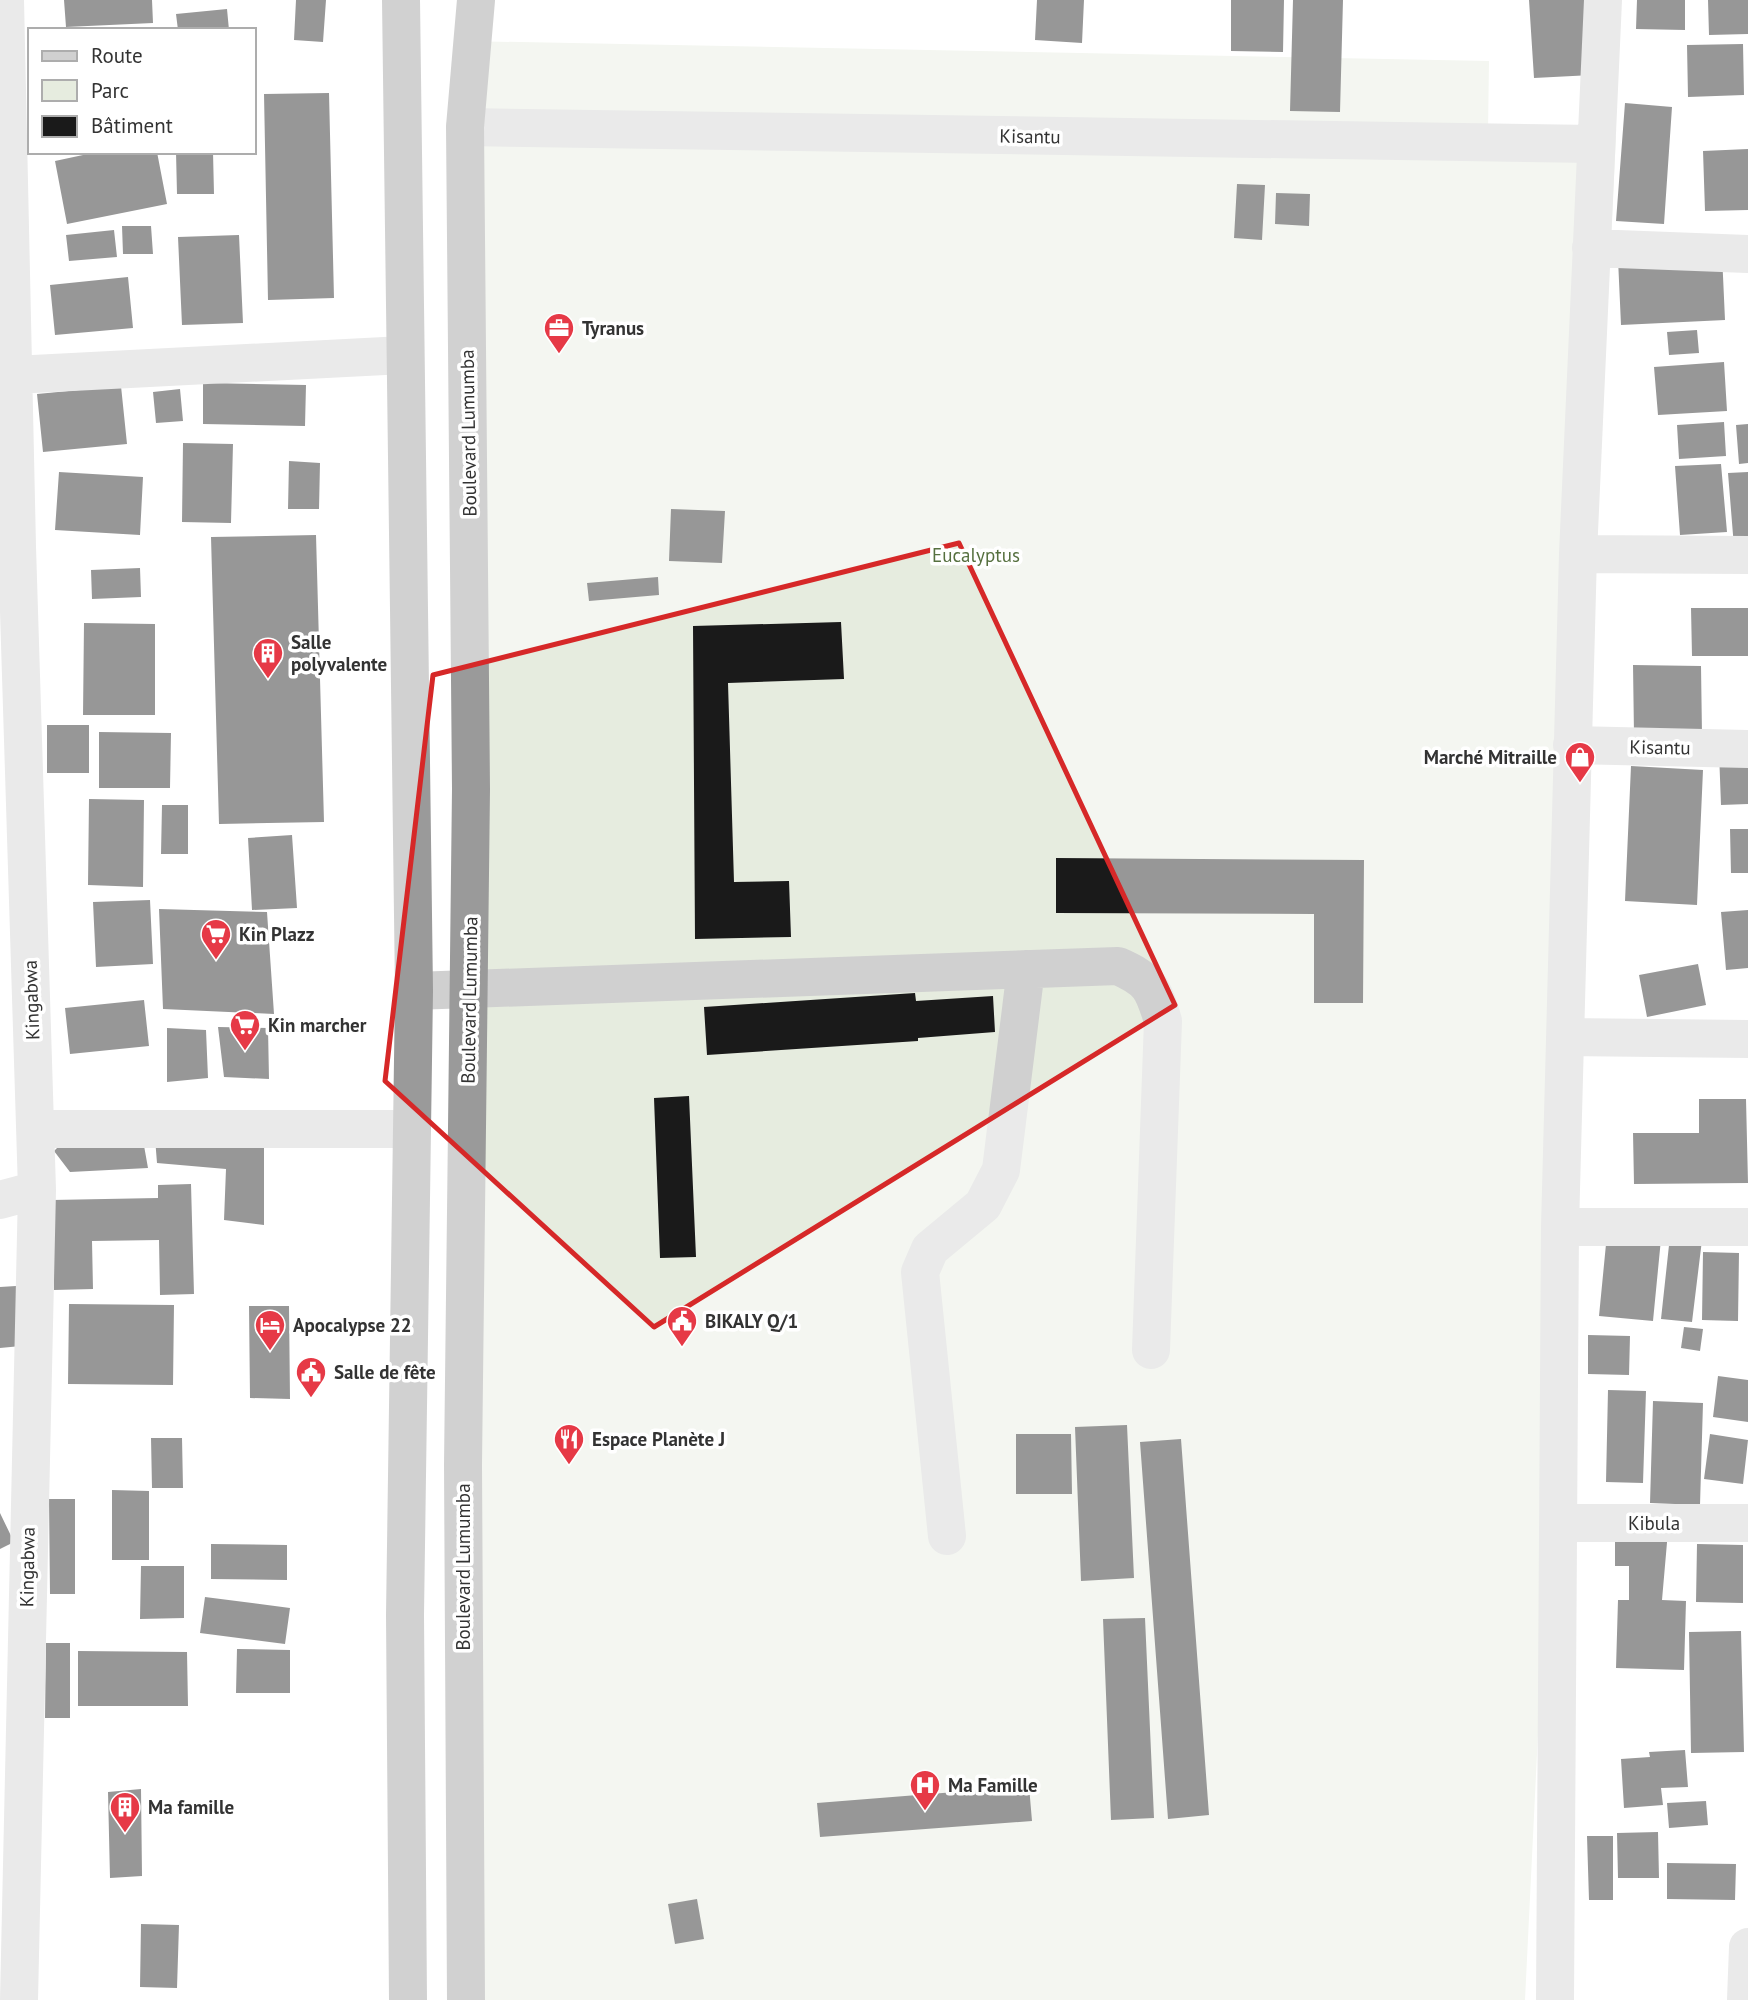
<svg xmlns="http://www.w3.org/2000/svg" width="1748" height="2000" font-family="'PT Sans',sans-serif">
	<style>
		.green { fill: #e6ecdf }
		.building { fill: #1a1a1a }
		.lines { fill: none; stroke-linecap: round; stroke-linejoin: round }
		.minor { stroke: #d0d0d0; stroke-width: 38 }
		.highway { stroke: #9a9a9a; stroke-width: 38 }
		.marked { fill: none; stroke: #d62828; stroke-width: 5; stroke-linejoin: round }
		.labels { text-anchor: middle; stroke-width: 7; stroke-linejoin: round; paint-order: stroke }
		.street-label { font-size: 19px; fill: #333; stroke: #fff }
		.poi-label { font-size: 19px; font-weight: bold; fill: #333; stroke: #fff; text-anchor: start }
		.park-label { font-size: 19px; fill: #56703f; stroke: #fff }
	</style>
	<rect width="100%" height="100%" fill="#fff"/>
	<path class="green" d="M465,41L1489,61L1488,132L1616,136L1525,2000H466Z"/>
	<path class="building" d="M64,0H152L153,23L66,27Z
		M296,0H326L323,42L294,40Z
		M1037,0H1084L1082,43L1035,40Z
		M1231,0H1284L1283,52L1231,51Z
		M1293,0H1343L1340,112L1290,111Z
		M1529,0H1588L1592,75L1534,78Z
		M1637,0H1685V30L1636,29Z
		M1708,0H1748V34L1709,35Z
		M227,9L229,30H178L176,14Z
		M1743,44L1744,95L1688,97L1687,45Z
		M329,93L334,298L268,300L264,94Z
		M1625,103L1672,107L1664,224L1616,221Z
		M1748,149V210L1705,211L1703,151Z
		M97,152H157L167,204L67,224L55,161Z
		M176,152H213L214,194H177Z
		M1237,184L1265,185L1262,240L1234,238Z
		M1276,193L1310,194L1309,226L1275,224Z
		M122,226H151L153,254H123Z
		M114,230L117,257L69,261L66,235Z
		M239,235L243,323L182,325L178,237Z
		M1722,254L1725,320L1621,325L1618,259Z
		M128,277L133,328L55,335L50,285Z
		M1697,330L1699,353L1669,355L1667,332Z
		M1724,362L1727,411L1658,415L1654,367Z
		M203,383L306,385L305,426L203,424Z
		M121,386L127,444L43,452L37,394Z
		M180,389L183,421L156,423L153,392Z
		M1724,422L1726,456L1679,459L1677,425Z
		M1748,424V463L1739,464L1736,425Z
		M183,443L233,444L231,523L182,522Z
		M289,461L320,463L319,509H288Z
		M1721,464L1727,532L1680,535L1675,466Z
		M59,472L143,477L140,535L55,530Z
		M1748,472V547H1734L1728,473Z
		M671,509L725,511L722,563L669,561Z
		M316,535L324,822L219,824L211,537Z
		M140,568L141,597L92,599L91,570Z
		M658,577L659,595L589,601L587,583Z
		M1691,608H1748V656H1692Z
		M841,622L844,679L728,683L734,882L789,881L791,937L695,939L693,626Z
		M84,623L155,624V715H83Z
		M1633,665L1701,666L1702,735H1634Z
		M47,725H89V773H47Z
		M99,732L171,733L170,788H99Z
		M1748,751V804L1721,805L1719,752Z
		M1631,766L1703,770L1697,905L1625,901Z
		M89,799L144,800L143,887L88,885Z
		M162,805H188V854H161Z
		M1730,829H1748V873H1731Z
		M292,835L297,908L252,910L248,838Z
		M1056,858L1364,860L1363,1003H1314V914L1056,913Z
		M150,900L153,964L96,967L93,902Z
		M159,909L267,912L274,1014L163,1009Z
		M1748,910V968L1726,970L1721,912Z
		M1698,964L1706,1005L1647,1017L1639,975Z
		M915,993L916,1001L993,996L995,1032L918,1038V1041L707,1055L704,1007Z
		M144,1000L149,1046L70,1054L65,1008Z
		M218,1027L268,1028L269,1079L224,1077Z
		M167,1028L206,1030L208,1078L167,1082Z
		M689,1096L696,1257L660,1258L654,1098Z
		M1699,1099H1746L1748,1183L1634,1184L1633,1133H1699Z
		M264,1136V1225L224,1220L226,1169L157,1163L155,1138Z
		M143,1140L148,1168L70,1172L54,1151L61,1144Z
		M191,1184L194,1294L160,1295L159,1240L92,1241L93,1289L54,1290L52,1200L158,1198V1185Z
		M1607,1234L1661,1239L1653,1321L1599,1316Z
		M1670,1236L1702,1240L1692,1322L1661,1319Z
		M1703,1252L1739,1253L1738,1321L1702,1320Z
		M16,1286L21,1346L0,1348V1287Z
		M69,1304L174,1305L173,1385L68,1384Z
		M249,1306H289L290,1399L250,1398Z
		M1684,1327L1703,1329L1700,1351L1681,1348Z
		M1588,1335L1630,1336L1629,1375L1588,1374Z
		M1718,1376L1748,1380V1422L1713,1417Z
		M1608,1390L1646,1391L1643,1483L1606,1482Z
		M1653,1401L1703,1403L1700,1505L1650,1503Z
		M1127,1425L1134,1578L1081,1581L1075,1427Z
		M1016,1434H1071L1072,1494H1016Z
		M1710,1434L1748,1440L1743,1484L1704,1479Z
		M151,1438H182L183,1488H152Z
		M1181,1439L1209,1815L1168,1819L1140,1442Z
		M112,1490L149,1491V1560H112Z
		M49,1499H75V1594H50Z
		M0,1513L14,1542L0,1549Z
		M1615,1529L1668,1531L1662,1600L1686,1601L1684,1670L1616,1668L1618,1600H1629V1566H1615Z
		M211,1544L287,1545V1580L211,1579Z
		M1697,1544L1743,1545V1603L1696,1602Z
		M141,1566H184V1618L140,1619Z
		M205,1597L290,1608L285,1644L200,1633Z
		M1145,1618L1154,1818L1111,1820L1103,1619Z
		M1741,1631L1744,1752L1691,1753L1689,1632Z
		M46,1643H70V1718H45Z
		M237,1649L290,1650V1693H236Z
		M78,1651L187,1652L188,1706H78Z
		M1685,1750L1688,1787L1661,1788L1663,1805L1624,1808L1621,1759L1650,1757L1649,1752Z
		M1029,1786L1032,1821L820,1837L817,1803Z
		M141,1789L142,1876L110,1878L108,1792Z
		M1706,1801L1708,1825L1669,1828L1667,1803Z
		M1658,1832L1659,1878H1618L1617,1833Z
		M1587,1836H1613V1900H1589Z
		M1667,1863L1736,1864L1735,1900L1667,1899Z
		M697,1899L704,1939L675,1944L668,1904Z
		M141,1924L179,1925L177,1988L140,1987Z"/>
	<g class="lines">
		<path class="minor" d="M5,0L17,547L37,1190L19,2000
			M465,127L1595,144
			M1591,248L1748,254
			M14,375L404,355
			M1578,554L1748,555
			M1572,745L1748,749
			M414,991L1118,966C1150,980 1153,988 1163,1021L1151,1350
			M1565,1037L1748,1039
			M36,1129H412
			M0,1200L37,1190
			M1560,1227H1748
			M1560,1523H1748
			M947,1536L920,1272L930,1249L983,1205L1001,1170L1026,969
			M1555,2000L1560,1227L1578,554L1603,0
			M1746,2000L1748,1947"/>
		<path class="highway" d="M401,0L414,991L405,1615L408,2000
			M466,2000L463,1465L471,789L465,127L476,0"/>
	</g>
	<path d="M0 0H1748V2000H0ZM959,543L1175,1005L654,1327L385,1081L433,675Z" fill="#fff" fill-opacity=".55" fill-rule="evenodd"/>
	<path class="marked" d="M959,543L1175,1005L654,1327L385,1081L433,675Z"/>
	<defs>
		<g id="office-pin" transform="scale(1.575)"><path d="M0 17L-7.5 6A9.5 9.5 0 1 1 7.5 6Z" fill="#e63946" stroke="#fff"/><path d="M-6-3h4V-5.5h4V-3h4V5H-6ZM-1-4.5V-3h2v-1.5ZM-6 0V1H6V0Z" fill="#fff"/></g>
		<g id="building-pin" transform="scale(1.575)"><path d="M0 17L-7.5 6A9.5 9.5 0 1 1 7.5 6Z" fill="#e63946" stroke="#fff"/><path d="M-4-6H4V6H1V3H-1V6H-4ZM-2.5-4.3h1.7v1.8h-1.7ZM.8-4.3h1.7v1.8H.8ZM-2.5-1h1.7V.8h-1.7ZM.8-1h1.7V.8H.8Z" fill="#fff"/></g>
		<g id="shop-pin" transform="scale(1.575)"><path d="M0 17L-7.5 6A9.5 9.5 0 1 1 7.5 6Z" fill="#e63946" stroke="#fff"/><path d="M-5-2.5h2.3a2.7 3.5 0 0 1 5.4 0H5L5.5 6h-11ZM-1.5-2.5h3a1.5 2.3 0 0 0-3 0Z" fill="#fff"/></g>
		<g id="supermarket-pin" transform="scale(1.575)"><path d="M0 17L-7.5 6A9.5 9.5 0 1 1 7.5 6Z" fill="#e63946" stroke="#fff"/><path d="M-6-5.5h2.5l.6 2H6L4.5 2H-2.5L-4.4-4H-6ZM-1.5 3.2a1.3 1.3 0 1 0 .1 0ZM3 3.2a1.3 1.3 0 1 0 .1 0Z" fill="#fff"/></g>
		<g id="civic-pin" transform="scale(1.575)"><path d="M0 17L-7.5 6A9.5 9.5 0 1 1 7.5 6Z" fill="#e63946" stroke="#fff"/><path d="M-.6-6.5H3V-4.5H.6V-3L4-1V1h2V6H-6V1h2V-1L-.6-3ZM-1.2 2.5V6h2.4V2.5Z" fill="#fff"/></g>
		<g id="hotel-pin" transform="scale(1.575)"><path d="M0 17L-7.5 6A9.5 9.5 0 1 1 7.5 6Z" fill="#e63946" stroke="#fff"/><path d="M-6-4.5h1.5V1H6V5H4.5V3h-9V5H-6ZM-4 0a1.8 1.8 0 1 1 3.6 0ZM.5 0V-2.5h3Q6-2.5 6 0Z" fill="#fff"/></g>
		<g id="restaurant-pin" transform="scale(1.575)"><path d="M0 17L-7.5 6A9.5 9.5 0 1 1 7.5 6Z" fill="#e63946" stroke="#fff"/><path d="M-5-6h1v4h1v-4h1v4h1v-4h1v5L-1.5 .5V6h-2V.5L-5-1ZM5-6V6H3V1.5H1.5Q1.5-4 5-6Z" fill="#fff"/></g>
		<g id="hospital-pin" transform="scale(1.575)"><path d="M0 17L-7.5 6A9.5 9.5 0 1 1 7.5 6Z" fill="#e63946" stroke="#fff"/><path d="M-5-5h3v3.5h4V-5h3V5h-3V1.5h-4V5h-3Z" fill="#fff"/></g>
	</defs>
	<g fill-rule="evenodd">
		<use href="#office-pin" x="559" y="328"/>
		<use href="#building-pin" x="268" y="653"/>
		<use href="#shop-pin" x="1580" y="757"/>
		<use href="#supermarket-pin" x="216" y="934"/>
		<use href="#supermarket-pin" x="245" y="1025"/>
		<use href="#civic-pin" x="682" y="1321"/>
		<use href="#hotel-pin" x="270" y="1325"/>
		<use href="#civic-pin" x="311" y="1372"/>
		<use href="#restaurant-pin" x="569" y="1439"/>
		<use href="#hospital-pin" x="925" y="1785"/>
		<use href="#building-pin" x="125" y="1807"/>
	</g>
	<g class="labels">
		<g class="street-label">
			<text transform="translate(1030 136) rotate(1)" y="7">Kisantu</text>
			<text transform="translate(468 433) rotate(-91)" y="7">Boulevard Lumumba</text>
			<text transform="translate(1660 747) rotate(1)" y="7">Kisantu</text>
			<text transform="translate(31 1000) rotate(-92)" y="7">Kingabwa</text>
			<text transform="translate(469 1000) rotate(-89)" y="7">Boulevard Lumumba</text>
			<text x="1654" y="1530">Kibula</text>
			<text transform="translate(27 1567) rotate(-89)" y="7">Kingabwa</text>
			<text transform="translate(463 1567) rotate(-90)" y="7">Boulevard Lumumba</text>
		</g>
		<g class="poi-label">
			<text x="582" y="335">Tyranus</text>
			<text x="291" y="649">Salle<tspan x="291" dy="22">polyvalente</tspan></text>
			<text x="1557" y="764" text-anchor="end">Marché Mitraille</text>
			<text x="239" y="941">Kin Plazz</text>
			<text x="268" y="1032">Kin marcher</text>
			<text x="705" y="1328">BIKALY Q/1</text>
			<text x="293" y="1332">Apocalypse 22</text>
			<text x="334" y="1379">Salle de fête</text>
			<text x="592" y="1446">Espace Planète J</text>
			<text x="948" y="1792">Ma Famille</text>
			<text x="148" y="1814">Ma famille</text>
		</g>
		<g class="park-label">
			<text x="976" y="562">Eucalyptus</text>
		</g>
	</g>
	<rect x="28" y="28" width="228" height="126" fill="#ffffff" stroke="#adadad" stroke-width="2"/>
	<rect x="42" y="51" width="35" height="10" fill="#d0d0d0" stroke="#adadad" stroke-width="2"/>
	<text x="91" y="63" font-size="21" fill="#333333">Route</text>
	<rect x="42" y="80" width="35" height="21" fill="#e6ecdf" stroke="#adadad" stroke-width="2"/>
	<text x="91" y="98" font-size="21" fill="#333333">Parc</text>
	<rect x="42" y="116" width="35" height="21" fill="#1a1a1a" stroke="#adadad" stroke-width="2"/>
	<text x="91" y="133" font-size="21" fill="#333333">Bâtiment</text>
</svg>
